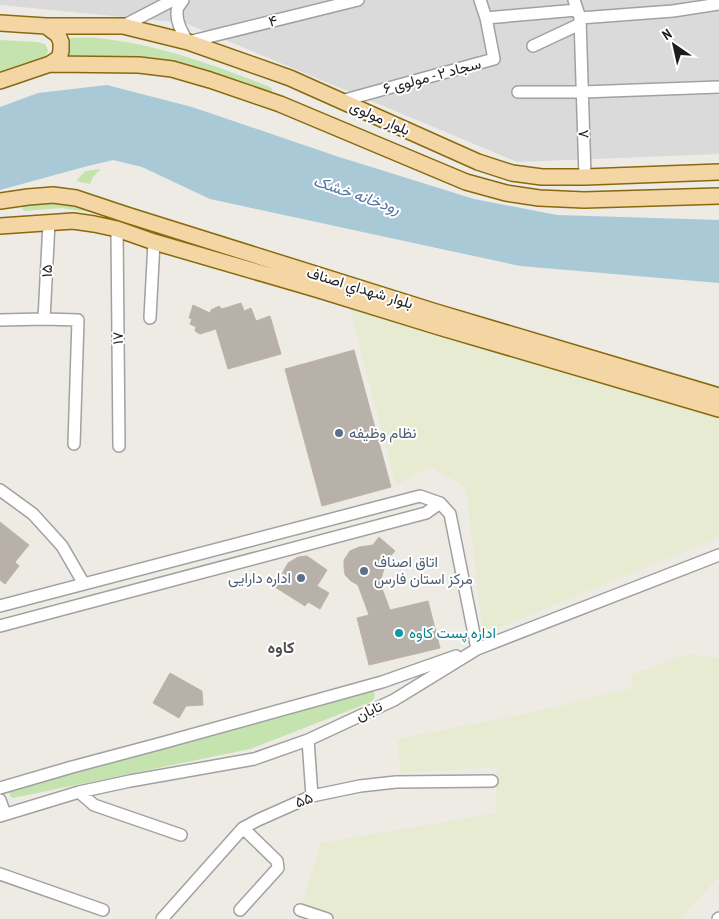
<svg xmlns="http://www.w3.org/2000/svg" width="719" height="919" font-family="'PT Sans Narrow',Vazirmatn,sans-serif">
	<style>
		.residential { fill: #dbdada }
		.farmland { fill: #e7ebd1 }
		.grass { fill: #c5e3af }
		.water { fill: #a9c9d7 }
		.building { fill: #b7b1aa; stroke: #beb3a8 }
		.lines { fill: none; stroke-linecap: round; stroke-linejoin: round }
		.minor-casing { stroke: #a1a1a1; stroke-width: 14 }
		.major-casing { stroke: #88690e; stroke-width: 18 }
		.minor { stroke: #fff; stroke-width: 11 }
		.major { stroke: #f3d6a4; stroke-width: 15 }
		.service-dot { fill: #5c6f8a; stroke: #fff; stroke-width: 2 }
		.culture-dot { fill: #0f9aa8; stroke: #fff; stroke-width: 2 }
		.labels { text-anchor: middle; stroke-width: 4; stroke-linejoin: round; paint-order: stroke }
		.street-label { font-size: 15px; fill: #1d1d1d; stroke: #fff }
		.service-label { font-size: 15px; fill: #4e5e75; stroke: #fff; text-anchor: start }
		.culture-label { font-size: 15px; fill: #0d838f; stroke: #fff; text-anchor: start }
		.water-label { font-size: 16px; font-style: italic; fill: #5376a4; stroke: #fff }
		.neighbourhood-label { font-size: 16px; font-weight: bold; fill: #505050; stroke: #fff }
	</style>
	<rect width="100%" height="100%" fill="#edebe4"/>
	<path class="residential" d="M0,0H719V154L517,162L185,23L0,5Z"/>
	<path class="farmland" d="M350,308L719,409V537L483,634L466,487L430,467L396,485Z
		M688,654L719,658V876L680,919H334L300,910L321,843L496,813L497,767L401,773L397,739L535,712L632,688L631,675Z"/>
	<path class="grass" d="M66,38C76,38 87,37 97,38C157,44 214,65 270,87L273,90L270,93L217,74L174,63L68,60Z
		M0,40L37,42L45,44L48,50L46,58L0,74Z
		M101,169L93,177L90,184L76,181L85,171Z
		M60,200L159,232L88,212L61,208L24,211L22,208L24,205Z
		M367,691L374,692C376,697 374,699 371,702L250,749L13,798L10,796V791L17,789Z"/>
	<path class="water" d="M107,85L192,107L336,156L474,199L557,215L719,220V283L520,266L210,199L142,167L113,160L84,167L0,190V107L38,93Z"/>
	<path class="building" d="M241,303L244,311L251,308L256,321L270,316L281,354L228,369L216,329L200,334L195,331L196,327L190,324L192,319L189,318L193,305L210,313L211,310L219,306L222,309Z
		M354,350L391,487L322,506L285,369Z
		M0,522L29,545L15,562L19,566L5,584L0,580Z
		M379,537L395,551L386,561L380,583L390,610L428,601L440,648L369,665L357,618L369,615L358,585L351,581L345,575L344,567V560L350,551L359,547L373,545Z
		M307,556L327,570L317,586L329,593L320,609L308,602L305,606L275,587L288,563L298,557Z
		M170,673L202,691L203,705L186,706L179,718L153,703Z"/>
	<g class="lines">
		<g class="minor-casing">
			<path id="minor" d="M183,0C183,0 179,6 178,7C174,19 182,33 188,42L358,0
				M574,0L580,18L585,177
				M486,18L577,10
				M580,18L673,11L719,4
				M123,26L173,0
				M533,46L580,24
				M518,92H582L719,87
				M341,101L494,59L486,18L480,0
				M117,229L119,446
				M150,318L154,242
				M44,319L49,223
				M0,320L44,319L78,320L74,444
				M0,490L33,514L62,546L84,584
				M0,606L420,496L440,503L450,514L477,649
				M0,626L426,513L440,503
				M308,740L312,796
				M0,788L72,767L162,743L382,682L456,656
				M79,792L94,805L181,835
				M0,800L5,814
				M0,816L79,792L130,781L254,759L308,740L394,700L477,649L719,555
				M0,874L103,910
				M240,910L278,868L277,861L243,828
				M300,910L327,919
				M162,919L243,828L258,820L312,796L360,786L396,782L492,781
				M718,919L719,918"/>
		</g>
		<g class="major-casing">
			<path id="major" d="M0,23L46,26L58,35L61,42V51L59,58L50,64L0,81
				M46,26H123L188,42L290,78L478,162L512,173L542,177H585L719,172
				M50,64L139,65L172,69L210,80L280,104L466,182L506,193L539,198L584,200L719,196
				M0,201L28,197L53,195L76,198L127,215L436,312L719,396
				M0,226L73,221L94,224L117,229L154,242L316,289L439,327L719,409"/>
		</g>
		<use href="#minor" class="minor"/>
		<use href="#major" class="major"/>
	</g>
	<g class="service-dot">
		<circle cx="339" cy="433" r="5"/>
		<circle cx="364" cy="571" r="5"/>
		<circle cx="301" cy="578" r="5"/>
	</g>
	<circle class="culture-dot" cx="399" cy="633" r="5"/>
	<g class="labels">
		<g class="street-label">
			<text transform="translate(273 21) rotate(-14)" y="5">۴</text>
			<text transform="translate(432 76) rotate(-15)" y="5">سجاد ۲ - مولوی ۶</text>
			<text transform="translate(380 118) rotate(24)" y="5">بلوار مولوی</text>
			<text transform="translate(583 134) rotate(-92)" y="5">۸</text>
			<text transform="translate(47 271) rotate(-87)" y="5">۱۵</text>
			<text transform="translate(360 288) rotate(17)" y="5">بلوار شهداي اصناف</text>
			<text transform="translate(118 338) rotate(-91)" y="5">۱۷</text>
			<text transform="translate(369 711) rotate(-25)" y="5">تابان</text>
			<text transform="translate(304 800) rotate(-21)" y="5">۵۵</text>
		</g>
		<g class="service-label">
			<text x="349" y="438">نظام وظیفه</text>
			<text x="374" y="567">اتاق اصناف<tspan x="374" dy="17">مرکز استان فارس</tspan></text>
			<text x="291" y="583" text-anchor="end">اداره دارایی</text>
		</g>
		<g class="culture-label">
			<text x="409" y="638">اداره پست کاوه</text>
		</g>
		<g class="water-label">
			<text transform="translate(357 194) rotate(19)" y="6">رودخانه خشک</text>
		</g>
		<g class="neighbourhood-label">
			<text x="281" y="653">کاوه</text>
		</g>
	</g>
	<g transform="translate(674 45) rotate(326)" stroke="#ffffff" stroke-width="4" paint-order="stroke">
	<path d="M0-4L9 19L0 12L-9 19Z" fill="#1d1d1d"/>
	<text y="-8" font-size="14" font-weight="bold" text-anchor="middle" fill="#1d1d1d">N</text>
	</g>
</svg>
